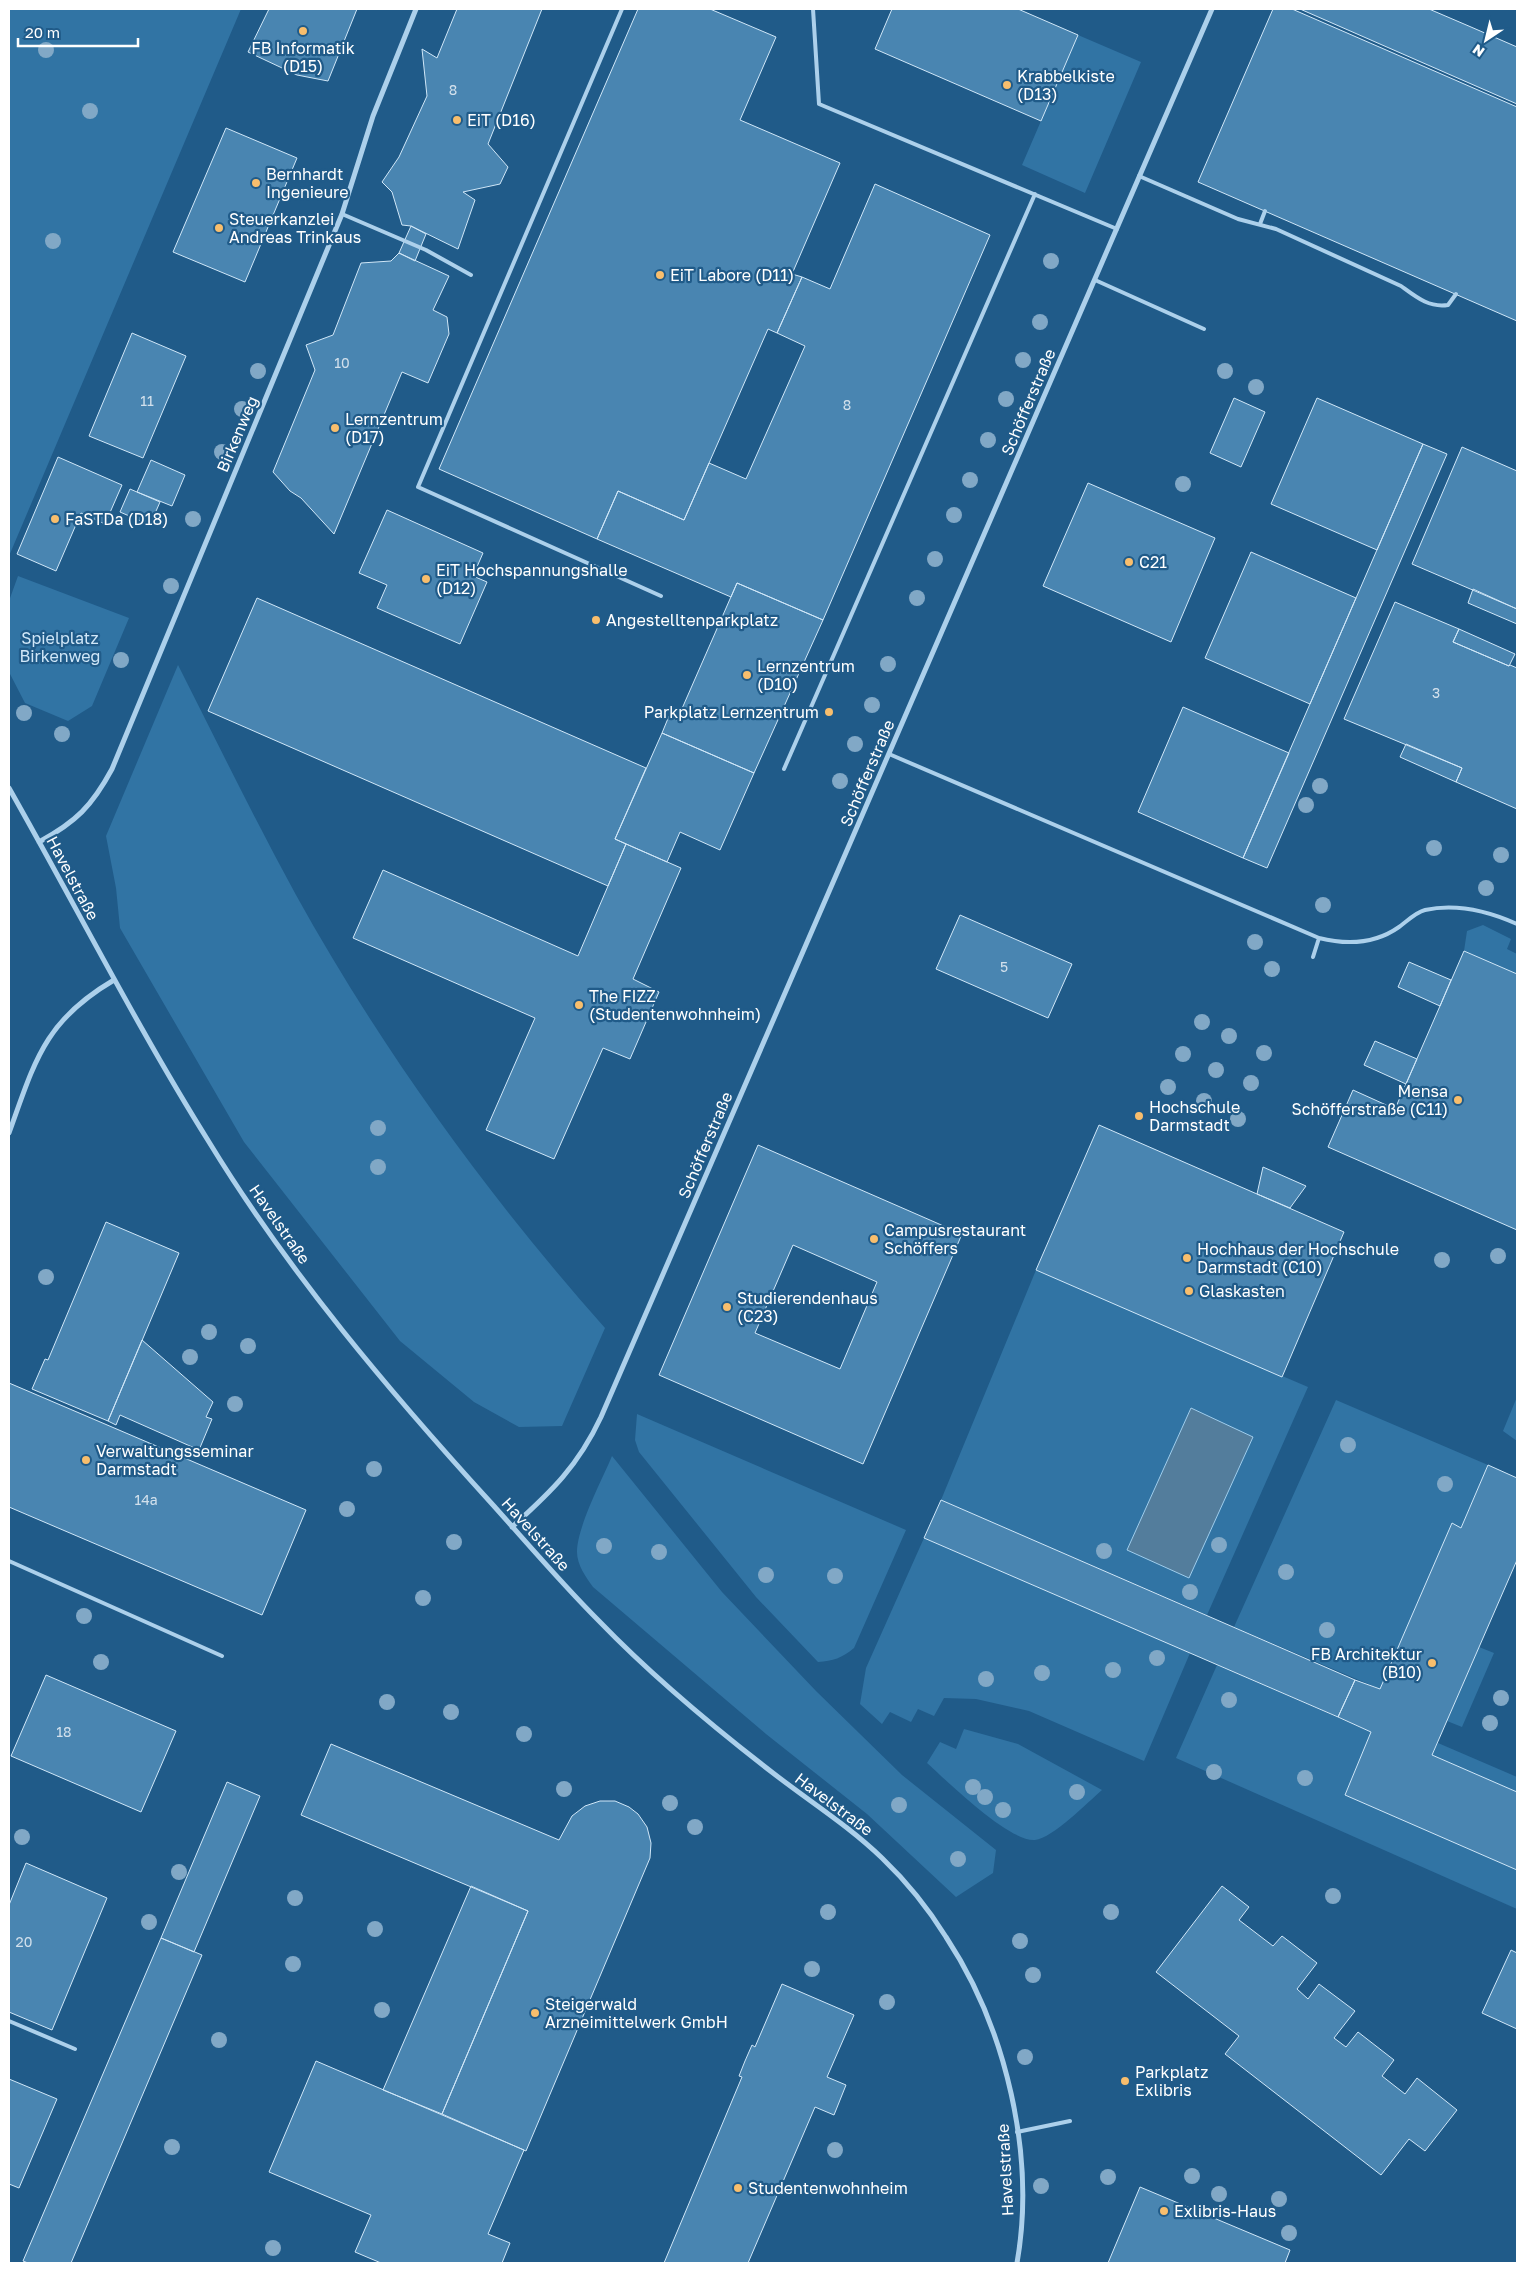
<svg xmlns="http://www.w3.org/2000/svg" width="1526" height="2272" font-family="'Golos Text',sans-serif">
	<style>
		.green { fill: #3174a4 }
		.water { fill: #537d9c; stroke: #9fcdec }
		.building { fill: #4985b1; stroke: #d0e7f8; fill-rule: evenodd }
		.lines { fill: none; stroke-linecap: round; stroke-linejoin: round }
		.lane { stroke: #acd0eb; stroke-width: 4 }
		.street { stroke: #acd0eb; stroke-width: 5 }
		.tree { fill: #81a8c6 }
		.poi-dot { fill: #f8be6d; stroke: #205b89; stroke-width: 2 }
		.labels { text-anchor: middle; stroke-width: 4.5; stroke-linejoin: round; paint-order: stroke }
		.number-label { font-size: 14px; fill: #d2e0ec }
		.poi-label { font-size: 16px; fill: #fff; stroke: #205b89; text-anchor: start }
		.street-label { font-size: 16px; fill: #fff; stroke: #205b89 }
		.park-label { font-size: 16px; fill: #d0e7f8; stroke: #205b89 }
	</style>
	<rect width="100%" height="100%" fill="#205b89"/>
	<path class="green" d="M9,9H241L9,556Z
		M1078,35L1141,62L1085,193L1022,165Z
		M18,576L129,618L92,706L68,721L25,703L9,672V601Z
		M178,665C217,742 255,820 296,895C382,1050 487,1195 605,1328L562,1426L519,1427L474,1402L400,1341L244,1142L120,928L116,888L106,836Z
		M1483,925L1511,939L1507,949L1517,954V974L1464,951L1467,931Z
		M1036,1270L1308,1387L1207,1615L941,1500Z
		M1517,1397V1441L1503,1431Z
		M1336,1400L1488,1465L1461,1528L1452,1523L1380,1689L1234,1627Z
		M637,1414L906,1530L854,1648C842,1658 833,1661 818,1662L756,1597L639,1452L635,1440Z
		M612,1456L722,1592L816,1691L902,1775L996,1850L993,1873L956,1897L867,1814L766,1734L593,1587C586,1577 577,1565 577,1552C577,1527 602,1480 612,1456Z
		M924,1538L1190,1653L1144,1761L1029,1711L976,1699L944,1698L934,1716L918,1709L911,1722L890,1712L882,1724L860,1704L866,1668Z
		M1479,1647L1494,1653L1462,1727L1447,1721Z
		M1217,1665L1371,1732L1345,1795L1517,1870V1909L1176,1758Z
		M964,1729L1018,1744L1102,1790C1088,1802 1053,1838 1035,1840C1009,1842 947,1781 927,1763L940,1742L956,1749Z
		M1438,1743L1517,1777V1792L1432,1755Z"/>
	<path class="water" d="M1191,1408L1253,1437L1189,1578L1127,1550Z"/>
	<path class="building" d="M269,9H357L328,81L297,75L248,52Z
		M457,9H542L488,144L508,167L500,184L463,192L475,200L458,249L411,226L402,225L392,192L382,182L399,157L427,96L422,49L437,58Z
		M638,9H710L776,37L740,120L840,163L792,274L802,277L777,333L768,329L684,520L618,491L597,539L439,469Z
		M892,9H1018L1078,35L1041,121L875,49Z
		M1273,9H1292L1517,107V321L1198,182Z
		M1300,9H1429L1471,27L1517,47V104Z
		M226,128L297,158L245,282L173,252Z
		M875,184L990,235L823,620L737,583L731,597L597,539L618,491L684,520L709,463L746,479L805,346L777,333L802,277L830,289Z
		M411,226L426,234L415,261L399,253Z
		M399,253L449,276L433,310L447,317L449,334L428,383L402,372L334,534L301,498L290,491L273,472L315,370L306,345L333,335L361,263L391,261Z
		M132,333L186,356L143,458L89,436Z
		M1234,398L1265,412L1241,467L1210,453Z
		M1317,398L1423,444L1377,550L1271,504Z
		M1423,444L1447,454L1267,868L1243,858Z
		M1462,447L1517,471V609L1412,564Z
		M58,457L122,485L105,524L81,513L56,571L17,554Z
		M151,460L185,475L172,506L137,492Z
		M1088,483L1215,538L1171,642L1043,586Z
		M130,489L160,502L150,525L120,512Z
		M387,510L483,553L473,576L487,582L460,644L377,608L387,585L359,573Z
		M1251,552L1356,598L1310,704L1205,658Z
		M737,583L823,620L754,773L662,733L669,716L677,720Z
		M1473,589L1517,609V624L1468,603Z
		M257,598L646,768L615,839L626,844L608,886L208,711Z
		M1395,602L1459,629L1453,642L1509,666L1510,665L1517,668V809L1456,782L1462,768L1344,719Z
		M1459,629L1515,654L1509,666L1453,642Z
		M1183,707L1289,753L1243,858L1138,812Z
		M662,733L754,773L720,850L680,832L667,862L615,839Z
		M1406,744L1462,768L1456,782L1400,757Z
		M626,844L681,868L633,979L659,992L630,1059L603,1048L554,1159L486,1130L535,1018L353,938L383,870L578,956Z
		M960,915L1072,964L1048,1018L936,969Z
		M1464,951L1517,974V1230L1328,1147L1353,1090L1395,1109Z
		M1409,962L1451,980L1440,1006L1398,987Z
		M1375,1041L1417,1059L1406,1084L1364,1065Z
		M1099,1125L1344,1232L1282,1377L1036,1270Z
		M758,1145L962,1234L863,1464L659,1375ZM793,1245L877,1282L840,1369L755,1333Z
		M1263,1167L1306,1186L1290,1208L1257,1194Z
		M106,1222L179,1253L108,1421L32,1389L45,1359L48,1360Z
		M142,1340L213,1402L206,1417L212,1419L199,1450L120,1415L116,1425L108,1421Z
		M9,1383L306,1510L262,1615L9,1507Z
		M1488,1465L1517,1478V1560L1432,1755L1517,1792V1870L1345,1795L1371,1732L1338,1717L1355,1680L1380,1689L1452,1523L1461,1528Z
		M941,1500L1355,1680L1338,1717L924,1538Z
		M46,1675L176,1731L141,1812L11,1756Z
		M331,1744L559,1840L572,1816L585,1806L600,1801H615L629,1807L638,1814L647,1827L651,1843L650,1858L526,2151L442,2114L528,1911L301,1815Z
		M227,1782L260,1796L194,1952L161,1938Z
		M26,1863L107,1898L52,2030L9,2012V1905Z
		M471,1886L528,1911L442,2114L383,2090Z
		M1222,1886L1249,1907L1239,1920L1273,1946L1282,1936L1317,1963L1297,1989L1308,1999L1319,1984L1355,2011L1334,2038L1346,2047L1358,2032L1394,2060L1382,2076L1405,2094L1417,2078L1457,2110L1425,2151L1409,2139L1381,2175L1225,2054L1239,2036L1156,1972Z
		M161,1938L202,1955L71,2263H28L23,2261Z
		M1511,1950L1517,1953V2029L1482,2013Z
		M782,1984L854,2015L827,2077L846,2085L834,2115L815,2107L748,2263H664L742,2077L739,2076L745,2061L752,2045L755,2047Z
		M316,2061L524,2150L488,2234L510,2243L502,2263H381L355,2252L371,2215L269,2172Z
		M9,2079L57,2099L19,2188L9,2184Z
		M1140,2187L1290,2250L1285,2263H1108Z"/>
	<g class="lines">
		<path class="lane" d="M622,9L418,487L661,596
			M813,9L819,104L1117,229
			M1139,176L1238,219L1276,229L1401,286C1416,297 1429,308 1448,305L1456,294
			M342,214L426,250L471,275
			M1260,224L1265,211
			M1095,280L1204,329
			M889,754L1319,938C1347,945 1375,944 1399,927C1406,922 1416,912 1425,910C1457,903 1488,911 1517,924
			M784,769L1035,194
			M1313,957L1319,938
			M9,1561L222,1656
			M9,2021L75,2049
			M1017,2132L1070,2121"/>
		<path class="street" d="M9,788C76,906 137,1027 209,1142C289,1273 390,1392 493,1505C528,1544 562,1584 599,1621C652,1676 712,1726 773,1773C809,1801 849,1826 882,1858C906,1881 928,1908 946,1937C1006,2028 1036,2155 1017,2263
			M39,842C76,822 92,806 112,769L342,214L373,116L416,9
			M9,1133C35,1061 44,1021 114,980
			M512,1527C552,1491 578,1466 601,1417L1212,9"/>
	</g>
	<g class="tree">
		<circle cx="46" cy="50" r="8"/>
		<circle cx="90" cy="111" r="8"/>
		<circle cx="53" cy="241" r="8"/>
		<circle cx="1051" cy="261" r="8"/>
		<circle cx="1040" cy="322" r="8"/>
		<circle cx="1023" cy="360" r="8"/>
		<circle cx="258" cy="371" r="8"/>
		<circle cx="1225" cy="371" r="8"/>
		<circle cx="1256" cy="387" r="8"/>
		<circle cx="1006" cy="399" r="8"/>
		<circle cx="242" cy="409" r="8"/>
		<circle cx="988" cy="440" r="8"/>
		<circle cx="222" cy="452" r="8"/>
		<circle cx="970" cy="480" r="8"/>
		<circle cx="1183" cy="484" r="8"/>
		<circle cx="954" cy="515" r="8"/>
		<circle cx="193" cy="519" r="8"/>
		<circle cx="935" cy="559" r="8"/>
		<circle cx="171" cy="586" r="8"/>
		<circle cx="917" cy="598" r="8"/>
		<circle cx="121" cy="660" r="8"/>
		<circle cx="888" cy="664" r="8"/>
		<circle cx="872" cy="705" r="8"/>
		<circle cx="24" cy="713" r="8"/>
		<circle cx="62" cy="734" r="8"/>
		<circle cx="855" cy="744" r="8"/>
		<circle cx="840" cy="781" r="8"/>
		<circle cx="1320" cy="786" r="8"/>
		<circle cx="1306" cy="805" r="8"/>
		<circle cx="1434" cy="848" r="8"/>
		<circle cx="1501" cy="855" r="8"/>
		<circle cx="1486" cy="888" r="8"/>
		<circle cx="1323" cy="905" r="8"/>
		<circle cx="1255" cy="942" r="8"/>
		<circle cx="1272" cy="969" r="8"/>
		<circle cx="1202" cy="1022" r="8"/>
		<circle cx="1229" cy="1036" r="8"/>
		<circle cx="1264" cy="1053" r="8"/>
		<circle cx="1183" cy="1054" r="8"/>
		<circle cx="1216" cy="1070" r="8"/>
		<circle cx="1251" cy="1083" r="8"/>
		<circle cx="1168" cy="1087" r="8"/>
		<circle cx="1204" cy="1101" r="8"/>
		<circle cx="1238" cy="1119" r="8"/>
		<circle cx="378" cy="1128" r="8"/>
		<circle cx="378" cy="1167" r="8"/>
		<circle cx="1498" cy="1256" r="8"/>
		<circle cx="1442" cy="1260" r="8"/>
		<circle cx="46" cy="1277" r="8"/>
		<circle cx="209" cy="1332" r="8"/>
		<circle cx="248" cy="1346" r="8"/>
		<circle cx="190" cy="1357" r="8"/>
		<circle cx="235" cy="1404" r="8"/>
		<circle cx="1348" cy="1445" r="8"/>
		<circle cx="374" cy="1469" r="8"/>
		<circle cx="1445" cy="1484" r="8"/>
		<circle cx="347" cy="1509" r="8"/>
		<circle cx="454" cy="1542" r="8"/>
		<circle cx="1219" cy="1545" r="8"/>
		<circle cx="604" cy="1546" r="8"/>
		<circle cx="1104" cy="1551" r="8"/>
		<circle cx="659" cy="1552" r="8"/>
		<circle cx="1286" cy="1572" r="8"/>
		<circle cx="766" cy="1575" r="8"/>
		<circle cx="835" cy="1576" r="8"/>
		<circle cx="1190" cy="1592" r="8"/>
		<circle cx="423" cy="1598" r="8"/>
		<circle cx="84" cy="1616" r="8"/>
		<circle cx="1327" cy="1630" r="8"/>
		<circle cx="1157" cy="1658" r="8"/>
		<circle cx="101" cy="1662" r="8"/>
		<circle cx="1113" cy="1670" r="8"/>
		<circle cx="1042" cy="1673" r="8"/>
		<circle cx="986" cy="1679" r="8"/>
		<circle cx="1501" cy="1698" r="8"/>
		<circle cx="1229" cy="1700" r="8"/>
		<circle cx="387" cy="1702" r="8"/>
		<circle cx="451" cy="1712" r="8"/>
		<circle cx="1490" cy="1723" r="8"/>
		<circle cx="524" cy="1734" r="8"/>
		<circle cx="1214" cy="1772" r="8"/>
		<circle cx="1305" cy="1778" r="8"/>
		<circle cx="973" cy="1787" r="8"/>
		<circle cx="564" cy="1789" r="8"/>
		<circle cx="1077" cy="1792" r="8"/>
		<circle cx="985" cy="1797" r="8"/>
		<circle cx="670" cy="1803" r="8"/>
		<circle cx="899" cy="1805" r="8"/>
		<circle cx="1003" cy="1810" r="8"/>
		<circle cx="695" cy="1827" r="8"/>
		<circle cx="22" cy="1837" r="8"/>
		<circle cx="958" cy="1859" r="8"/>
		<circle cx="179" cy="1872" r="8"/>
		<circle cx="1333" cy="1896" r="8"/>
		<circle cx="295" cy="1898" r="8"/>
		<circle cx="828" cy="1912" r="8"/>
		<circle cx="1111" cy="1912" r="8"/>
		<circle cx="149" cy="1922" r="8"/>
		<circle cx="375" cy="1929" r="8"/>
		<circle cx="1020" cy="1941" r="8"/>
		<circle cx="293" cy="1964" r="8"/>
		<circle cx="812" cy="1969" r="8"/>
		<circle cx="1033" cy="1975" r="8"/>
		<circle cx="887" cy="2002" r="8"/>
		<circle cx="382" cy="2010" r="8"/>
		<circle cx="219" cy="2040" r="8"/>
		<circle cx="1025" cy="2057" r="8"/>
		<circle cx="172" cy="2147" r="8"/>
		<circle cx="835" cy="2150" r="8"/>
		<circle cx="1192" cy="2176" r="8"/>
		<circle cx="1108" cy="2177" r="8"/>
		<circle cx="1041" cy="2186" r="8"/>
		<circle cx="1219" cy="2194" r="8"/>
		<circle cx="1279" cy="2199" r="8"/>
		<circle cx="1289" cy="2233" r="8"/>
		<circle cx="273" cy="2248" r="8"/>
	</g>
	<g class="poi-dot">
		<circle cx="303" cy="31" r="5"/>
		<circle cx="1007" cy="85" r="5"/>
		<circle cx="457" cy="120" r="5"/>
		<circle cx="256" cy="183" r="5"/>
		<circle cx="219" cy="228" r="5"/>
		<circle cx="660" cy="275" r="5"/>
		<circle cx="335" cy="428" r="5"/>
		<circle cx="55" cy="519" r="5"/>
		<circle cx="1129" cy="562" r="5"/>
		<circle cx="426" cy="579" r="5"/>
		<circle cx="596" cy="620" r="5"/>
		<circle cx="747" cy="675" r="5"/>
		<circle cx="829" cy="712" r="5"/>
		<circle cx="579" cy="1005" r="5"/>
		<circle cx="1458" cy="1100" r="5"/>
		<circle cx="1139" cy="1116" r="5"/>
		<circle cx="874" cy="1239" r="5"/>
		<circle cx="1187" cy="1258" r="5"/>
		<circle cx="1189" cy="1291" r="5"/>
		<circle cx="727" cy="1307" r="5"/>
		<circle cx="86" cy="1460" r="5"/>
		<circle cx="1432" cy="1663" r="5"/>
		<circle cx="535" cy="2013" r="5"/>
		<circle cx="1125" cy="2081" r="5"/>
		<circle cx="738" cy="2188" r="5"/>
		<circle cx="1164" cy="2211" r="5"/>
	</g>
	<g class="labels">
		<g class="number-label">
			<text x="453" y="95">8</text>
			<text x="342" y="368">10</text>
			<text x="147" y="406">11</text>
			<text x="847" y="410">8</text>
			<text x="1436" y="698">3</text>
			<text x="1004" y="972">5</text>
			<text x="146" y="1505">14a</text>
			<text x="64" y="1737">18</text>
			<text x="24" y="1947">20</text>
		</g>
		<g class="poi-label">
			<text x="303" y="54" text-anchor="middle">FB Informatik<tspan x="303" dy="18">(D15)</tspan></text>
			<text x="1017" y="82">Krabbelkiste<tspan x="1017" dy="18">(D13)</tspan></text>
			<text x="467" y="126">EiT (D16)</text>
			<text x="266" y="180">Bernhardt<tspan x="266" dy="18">Ingenieure</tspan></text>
			<text x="229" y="225">Steuerkanzlei<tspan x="229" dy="18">Andreas Trinkaus</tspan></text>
			<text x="670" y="281">EiT Labore (D11)</text>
			<text x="345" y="425">Lernzentrum<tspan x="345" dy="18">(D17)</tspan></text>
			<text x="65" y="525">FaSTDa (D18)</text>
			<text x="1139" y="568">C21</text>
			<text x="436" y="576">EiT Hochspannungshalle<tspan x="436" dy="18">(D12)</tspan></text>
			<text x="606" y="626">Angestelltenparkplatz</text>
			<text x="757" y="672">Lernzentrum<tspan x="757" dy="18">(D10)</tspan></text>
			<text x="819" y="718" text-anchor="end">Parkplatz Lernzentrum</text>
			<text x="589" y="1002">The FIZZ<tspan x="589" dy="18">(Studentenwohnheim)</tspan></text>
			<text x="1448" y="1097" text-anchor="end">Mensa<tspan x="1448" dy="18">Schöfferstraße (C11)</tspan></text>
			<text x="1149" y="1113">Hochschule<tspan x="1149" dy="18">Darmstadt</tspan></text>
			<text x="884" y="1236">Campusrestaurant<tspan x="884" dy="18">Schöffers</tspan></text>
			<text x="1197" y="1255">Hochhaus der Hochschule<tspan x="1197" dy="18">Darmstadt (C10)</tspan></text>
			<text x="1199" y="1297">Glaskasten</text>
			<text x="737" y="1304">Studierendenhaus<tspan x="737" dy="18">(C23)</tspan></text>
			<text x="96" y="1457">Verwaltungsseminar<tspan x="96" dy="18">Darmstadt</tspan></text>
			<text x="1422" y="1660" text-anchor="end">FB Architektur<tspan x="1422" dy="18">(B10)</tspan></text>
			<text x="545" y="2010">Steigerwald<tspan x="545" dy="18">Arzneimittelwerk GmbH</tspan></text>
			<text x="1135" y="2078">Parkplatz<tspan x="1135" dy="18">Exlibris</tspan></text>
			<text x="748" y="2194">Studentenwohnheim</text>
			<text x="1174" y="2217">Exlibris-Haus</text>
		</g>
		<g class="street-label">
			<text transform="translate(1028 402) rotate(-67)" y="6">Schöfferstraße</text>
			<text transform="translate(237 434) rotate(-67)" y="6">Birkenweg</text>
			<text transform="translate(867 773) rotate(-67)" y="6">Schöfferstraße</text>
			<text transform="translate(73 878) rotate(62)" y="6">Havelstraße</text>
			<text transform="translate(705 1145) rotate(-67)" y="6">Schöfferstraße</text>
			<text transform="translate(280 1224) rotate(55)" y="6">Havelstraße</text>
			<text transform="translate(536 1534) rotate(48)" y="6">Havelstraße</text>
			<text transform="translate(834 1804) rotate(37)" y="6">Havelstraße</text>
			<text transform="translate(1005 2170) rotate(-93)" y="6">Havelstraße</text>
		</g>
		<g class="park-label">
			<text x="60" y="644">Spielplatz<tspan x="60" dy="18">Birkenweg</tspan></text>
		</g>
	</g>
	<rect width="1526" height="2272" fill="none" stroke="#ffffff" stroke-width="20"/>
	<g transform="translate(1486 40) rotate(215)" stroke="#205b89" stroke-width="4" paint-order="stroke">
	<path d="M0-4L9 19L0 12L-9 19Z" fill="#ffffff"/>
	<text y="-8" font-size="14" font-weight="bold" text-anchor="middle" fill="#ffffff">N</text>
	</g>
	<path d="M18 38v8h120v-8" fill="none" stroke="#ffffff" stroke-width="2.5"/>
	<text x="25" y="38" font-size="15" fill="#ffffff" stroke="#205b89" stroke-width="4" paint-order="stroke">20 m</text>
</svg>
